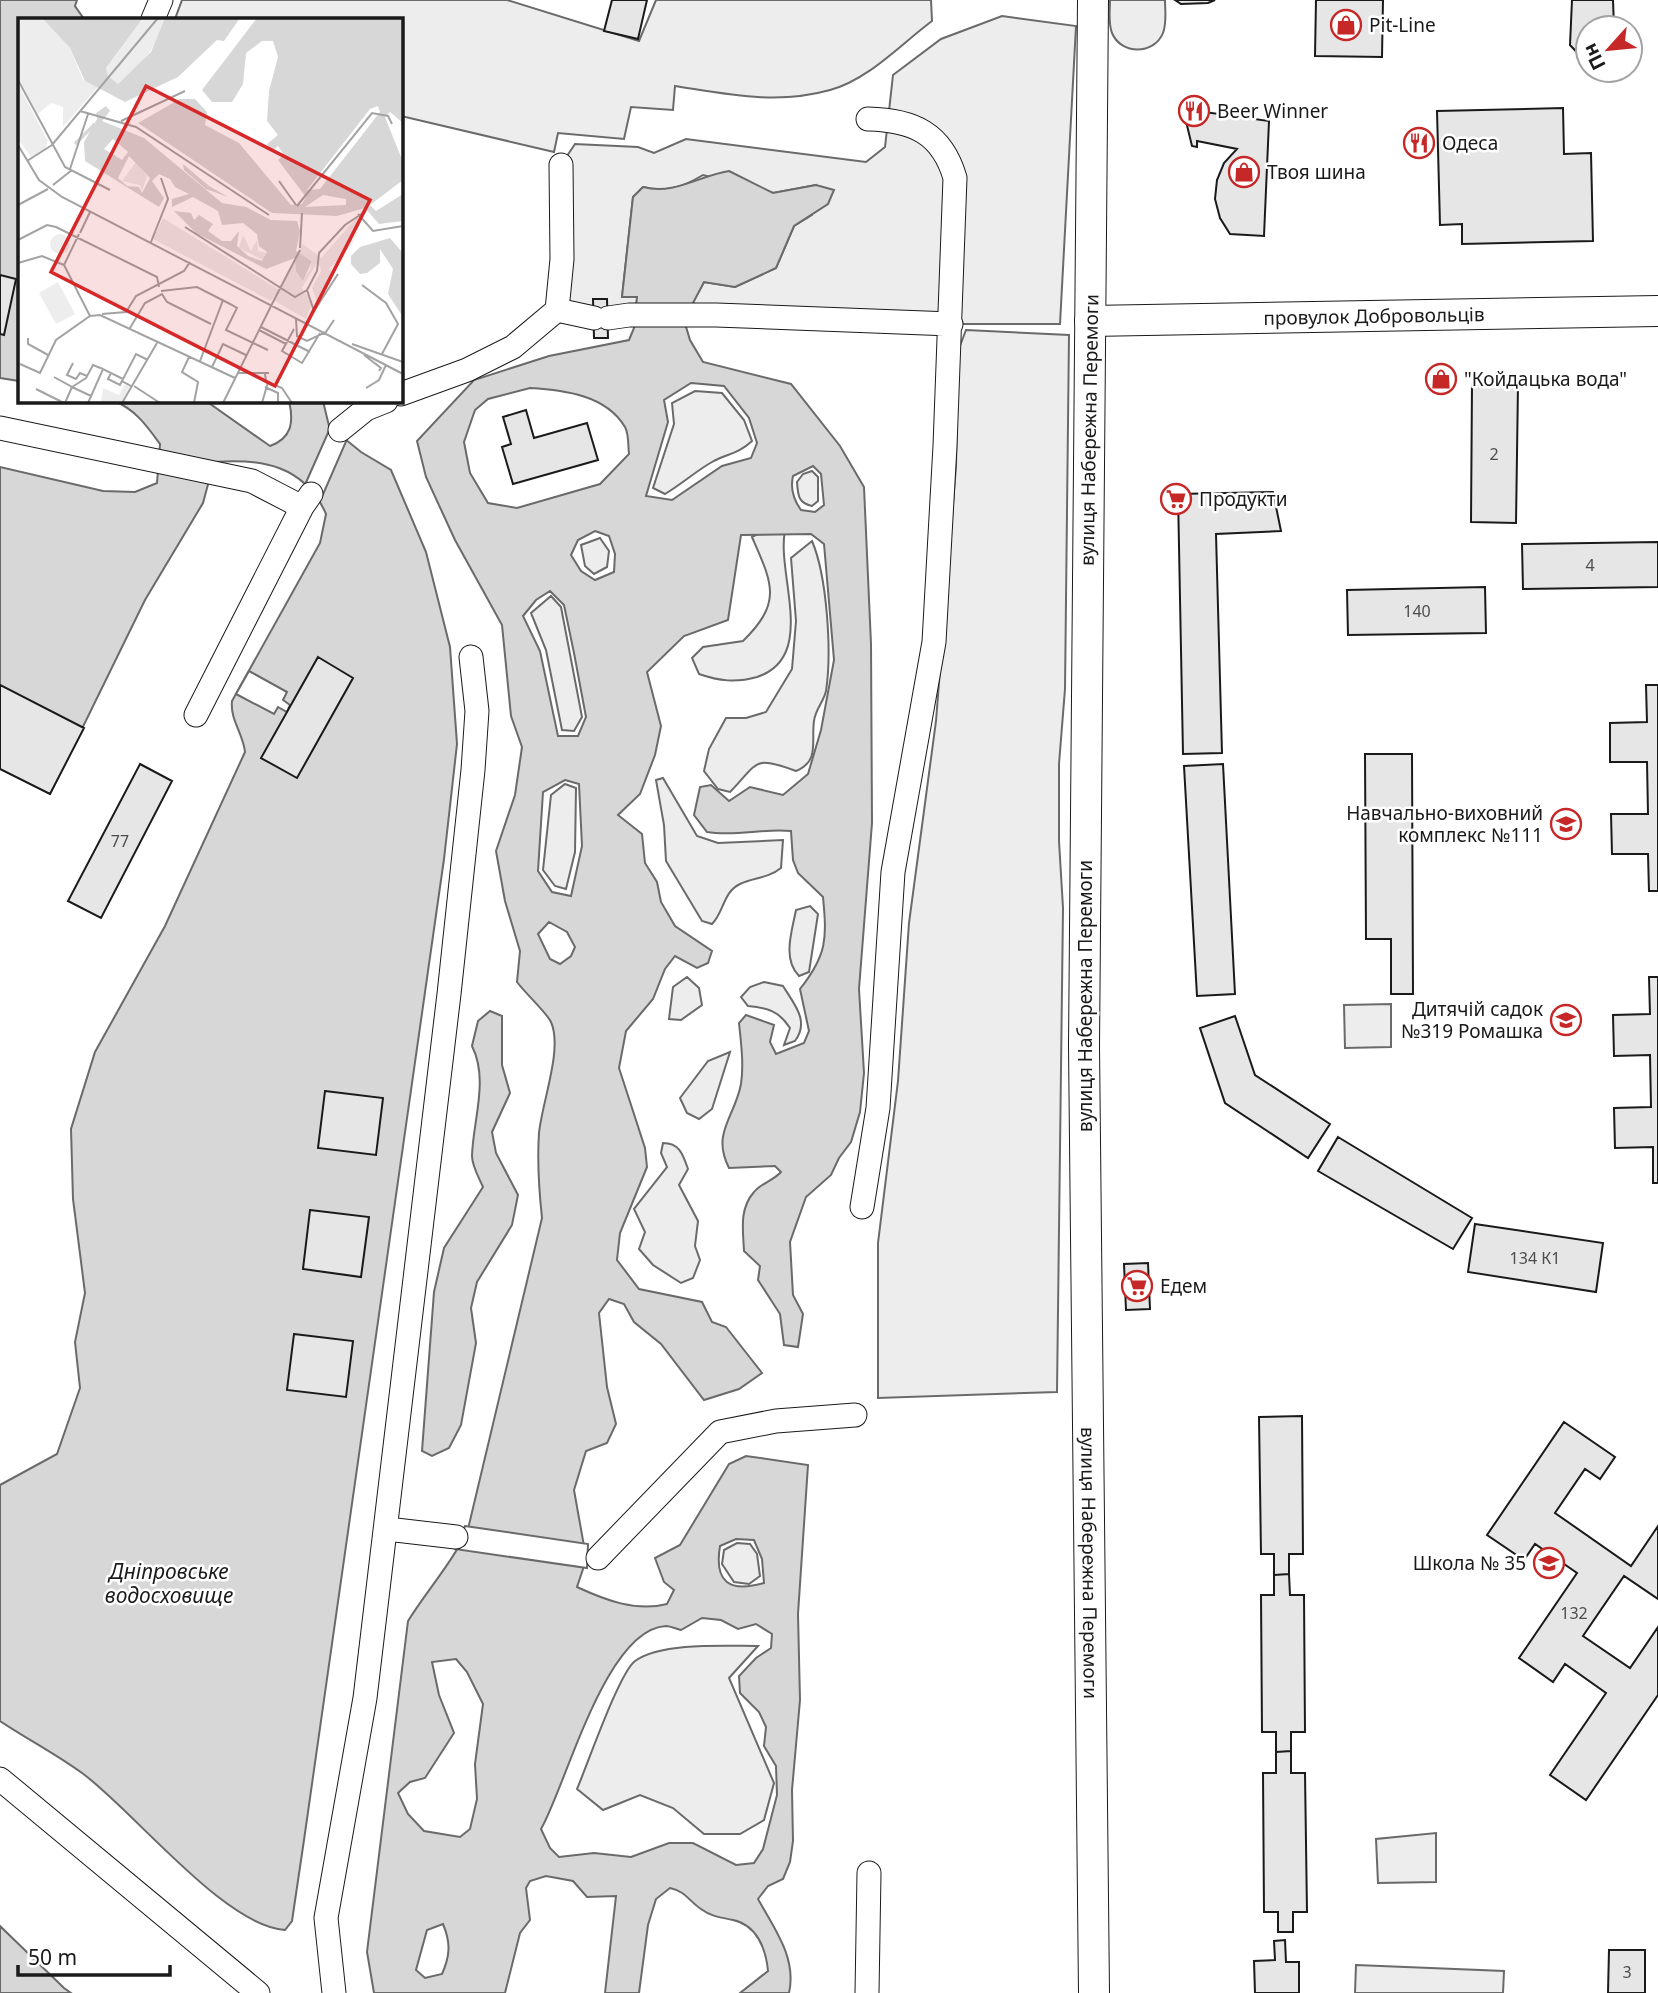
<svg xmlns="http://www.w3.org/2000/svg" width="1658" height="1993" font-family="'Noto Sans',sans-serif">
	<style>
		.green { fill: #ededed; stroke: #6a6a6a; stroke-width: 2 }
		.water { fill: #d7d7d7; stroke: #6a6a6a; stroke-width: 2; fill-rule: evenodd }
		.pier { fill: #fff; stroke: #6a6a6a; stroke-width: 2 }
		.building { fill: #e6e6e6; stroke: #1a1a1a; stroke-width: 2 }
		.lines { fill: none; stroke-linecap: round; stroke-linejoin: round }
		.minor-casing { stroke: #1a1a1a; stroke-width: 25 }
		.major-casing { stroke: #1a1a1a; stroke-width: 32 }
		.minor { stroke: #fff; stroke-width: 23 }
		.major { stroke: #fff; stroke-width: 30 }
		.labels { text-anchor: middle; stroke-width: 5; stroke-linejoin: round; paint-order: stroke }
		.number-label { font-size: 16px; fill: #4d4d4d }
		.poi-label { font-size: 19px; fill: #1a1a1a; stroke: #fff; text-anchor: start }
		.street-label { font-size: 19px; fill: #1a1a1a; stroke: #fff }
		.water-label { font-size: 21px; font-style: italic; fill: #1a1a1a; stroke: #fff }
		.inset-river { fill: none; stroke: #d7d7d7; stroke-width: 3.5 }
		.inset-road { fill: none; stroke: #a3a3a3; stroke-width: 2 }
		.view { fill: #d62828; fill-opacity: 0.15; stroke: #d62828; stroke-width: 3.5 }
		.inset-edge { fill: none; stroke: #1a1a1a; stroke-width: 3.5 }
	</style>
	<rect width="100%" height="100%" fill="#fff"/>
	<path class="green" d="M182,0H507L639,41L656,0H931L932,21C901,44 868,80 830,90C777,105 727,94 675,86L673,110L631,107L624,139L558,133L554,152L401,116V19H175Z
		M1110,0H1165C1165,10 1167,23 1163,33C1154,55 1121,55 1112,33C1108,23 1110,10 1110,0Z
		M1002,16L1076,26L1060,324H951L686,315L704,282L735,287L776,268L794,226L812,215L816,185L773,193L703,175C683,187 666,193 643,187L633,197L622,297H637L636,315L557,310L561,165L575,144L638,147L654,153L686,139L866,162L885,147L893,75L941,39Z
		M966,330L1069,335L1065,689L1059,764V841L1063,908L1057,1392L878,1398V1243L898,1081L909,923L936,721L956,466L958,351Z
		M695,391L722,393L744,420L752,441C737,455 728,453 712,462C696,471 682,484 665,494L653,488L674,424L672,403Z
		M812,471L818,477V501L812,506C798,503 798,495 797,482L803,474Z
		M767,529L785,531C776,574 818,657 757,677C736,683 719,681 699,674L692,658L703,647L743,641C783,602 772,583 752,537Z
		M600,538L609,551L607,567L594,574L585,566L581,545Z
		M812,541C827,576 832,652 826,691C824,701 815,710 814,721C811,742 820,761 796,771C753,755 759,762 730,792L718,789L704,771L709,749L726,718H746L766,712L792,669L796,621L791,558Z
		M551,596L561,607L582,717L574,731L562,730L546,650L531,613Z
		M663,778L697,836L718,843L783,840L781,868C767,879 754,877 740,884C723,892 724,912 712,924L702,921L666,861L664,825L656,780Z
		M565,784L576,788L575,852L566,889L555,886L543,870L551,795Z
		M810,906L818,914L809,972L799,976C782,959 792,931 796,910Z
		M687,977L699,988L702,1005L681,1020L669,1019L673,987Z
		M764,982L783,986C794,1004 810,1021 795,1041L784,1045L790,1028C779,1011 768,1008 748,1006L741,997L750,987Z
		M1391,1004V1047L1345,1048L1344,1005Z
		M730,1052L712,1109L699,1119L687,1113L680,1098L708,1061Z
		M663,1143C680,1143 683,1155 688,1169L679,1185L698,1221L695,1246L700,1260L693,1278L681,1283L653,1265L639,1249L645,1232L634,1209L667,1167L661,1153Z
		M737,1543L750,1544L757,1554L760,1576L749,1584L734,1582L722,1564L724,1550Z
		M758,1646L729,1678L774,1783L764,1820L740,1834H704L673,1808L640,1795L603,1810L577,1789C587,1766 619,1673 635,1661C662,1642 726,1646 758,1646Z
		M1436,1833V1882L1378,1883L1376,1839Z
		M1356,1965L1504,1971L1503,1993H1355Z"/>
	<path class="water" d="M0,0H77L75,6L84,19H19V381L0,378Z
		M729,171L773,193L816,185L834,190L828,204L794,226L776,268L735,287L704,282L684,320L690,340L703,362L791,384L840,446L864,487L871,644L872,823L859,989L864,1073L860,1112L851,1142L839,1158L831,1175L806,1197L790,1242L793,1295L803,1314L798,1347L784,1345L780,1314L758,1280L760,1266L744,1251C743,1230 739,1209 754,1192C761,1183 773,1181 781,1172L775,1166L729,1168C711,1133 735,1117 741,1084C744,1064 741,1043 739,1023L746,1015L774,1025L770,1042L776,1054L804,1043L809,1031L800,989C827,955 827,939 823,897L798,873L793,860L791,831C762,828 736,837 707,832L694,815L700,787L711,785L729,801L750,787L783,795L808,774L821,730L834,660L824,544L811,534L741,535L728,620L684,636L647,672L661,726L655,755L640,794L618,815L642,834L645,863L657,882L661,902L675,926L712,951L708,963L697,968L675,956L665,969L653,999L626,1031L619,1068L645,1148L647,1167L620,1233L617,1260L639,1289L702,1302L712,1322L726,1327L762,1373L739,1389L704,1400L661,1344L634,1322L624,1304L609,1299L599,1313L607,1387L616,1424L607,1443L586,1451L574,1490L584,1546L583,1569L577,1587C605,1600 636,1612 667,1604L674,1590L664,1582L655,1558L680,1545L729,1464L746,1456L808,1465L798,1614L800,1700L792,1790L793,1841L790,1862L783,1879L768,1886L758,1899C774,1928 797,1958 789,1993H740L768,1971C766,1949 757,1925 733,1920C720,1917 712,1917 701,1909C689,1901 685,1891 670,1888L656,1899L648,1925L639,1993H605L616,1896L587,1897L573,1881L546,1876L530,1881L526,1888L530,1920L520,1933L505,1993H374L367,1952L408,1621C428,1589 452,1563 468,1529L542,1218C539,1190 537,1162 539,1133C542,1102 563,1049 551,1022C547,1013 525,993 517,982L520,951L505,901L496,851L515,795L522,747L511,716L502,625L455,540L426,477L417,441L474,380L549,356L629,340L634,328L637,297H622L633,197L643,187C675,195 698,176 729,171ZM691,383L724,386L749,418L757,443L751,458L722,466L672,500L646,496L668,422L664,400ZM530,388C564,390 606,395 625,427C629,434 628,446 629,454L600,484L517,508L488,503L470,473L464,442L475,410L488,399ZM813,466L821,474L824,505L815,512L801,510C793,499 790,489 793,476ZM595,531L609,536L615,554L614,572L595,580L581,571L571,555L578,540ZM550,591L564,605L574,653L586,717L578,736H558L540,651L523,616L536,600ZM565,780L579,784L582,846L571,896L552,892L538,871L543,792ZM549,922L567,932L575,947L571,956L560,964L550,959L538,934ZM736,1539L754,1540L762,1559L764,1583C729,1593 714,1582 720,1546ZM702,1618L721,1620L738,1629L756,1624L772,1634L771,1648L756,1658L739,1676L740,1693L759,1712L766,1727L764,1746L776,1766L777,1795L763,1849L754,1863L736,1865L693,1843H669L631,1857L594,1853L559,1857L550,1848L541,1829C566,1786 605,1629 666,1626C670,1626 677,1629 681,1630ZM456,1659L467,1672L483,1704L475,1764L477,1799L470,1829L460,1837L424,1831L408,1814L398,1793L410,1782L425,1778L454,1733L439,1695L432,1662ZM443,1924C451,1943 450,1956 442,1974L425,1978L416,1970L427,1930Z
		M114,401H206L270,446C292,438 294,422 289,401H323L329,426L361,452L391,470L426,552L450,647L457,744L444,859L304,1840L292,1921L285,1930C224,1926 133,1810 82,1773C56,1754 27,1739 0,1721V1485L57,1454L80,1388L75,1342L85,1293L73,1199L71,1129L95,1052L165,926L245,752C243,733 230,720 232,701L320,543L326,514C305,466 262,458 214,462L203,503L145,600L50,794L0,769V467L103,491L135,492L157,483L160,444C147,426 135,409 114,401Z
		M490,1011L502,1016V1065L510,1093L492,1132L496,1153L518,1195L512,1225L477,1282L471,1308L476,1343L461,1425L449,1448L432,1456L422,1451L434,1292L444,1248L483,1187C479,1178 472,1166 472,1156C473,1120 489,1080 472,1046L478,1021Z
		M0,1926L64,1988L71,1993H0Z"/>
	<path class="pier" d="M331,426L348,437L321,499L304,487Z
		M249,671L287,692L283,700L290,705L287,712L278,707L274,714L236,694Z
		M465,1526L588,1544L587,1568L455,1549Z"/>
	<path class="building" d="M612,0H647L638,39L604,31Z
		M1175,0H1215L1208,3L1181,4Z
		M1316,0H1383L1382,57L1315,56Z
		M1572,0H1613L1614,28H1588V64L1570,45Z
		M1563,108L1564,154L1591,153L1593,241L1462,244V224L1440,225L1437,111Z
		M1183,109L1269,121L1264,236L1230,234L1220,218L1215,199L1217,180L1224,163L1237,149L1197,141V147L1192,146Z
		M0,275L16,279L4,335L0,334Z
		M593,299H607L608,338H594Z
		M1472,384L1518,385L1516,523L1471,522Z
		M526,410L534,438L587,423L598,460L513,484L502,447L511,444L503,417Z
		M1273,492L1281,531L1216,534L1222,753L1183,754L1178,494Z
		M1658,542V587L1523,589L1522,544Z
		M1485,587L1486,633L1348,635L1347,590Z
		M318,657L353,678L297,778L261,758Z
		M0,685L84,728L50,794L0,769Z
		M1646,685H1658V891H1649L1648,854H1612L1611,814H1648L1647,762H1610V723L1647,722Z
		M1365,754H1412L1413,994H1391V939H1366Z
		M140,764L172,781L101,918L68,901Z
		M1223,764L1235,994L1197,996L1184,766Z
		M1649,977H1658V1183H1653V1147L1615,1148L1614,1108L1651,1107L1650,1055L1614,1056L1613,1015L1650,1014Z
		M1235,1016L1255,1075L1330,1124L1308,1158L1225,1103L1200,1028Z
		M325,1091L383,1098L376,1155L318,1148Z
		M1338,1137L1472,1218L1453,1249L1318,1171Z
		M310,1210L369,1217L361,1277L303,1269Z
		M1475,1224L1603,1243L1596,1292L1468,1272Z
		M1148,1263L1150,1309L1126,1310L1124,1264Z
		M294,1334L353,1341L346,1397L287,1390Z
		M1302,1416L1303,1554H1289V1574L1274,1575V1554H1261L1259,1417Z
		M1564,1422L1615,1457L1600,1479L1585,1469L1555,1513L1631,1566L1658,1526V1599L1624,1576L1583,1636L1630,1668L1658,1627V1695L1586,1800L1550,1775L1606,1693L1565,1664L1553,1682L1519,1658L1577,1573L1535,1544L1524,1560L1487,1535Z
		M1289,1574L1290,1595H1304L1305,1732H1291V1751L1276,1752V1732H1262L1261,1595H1274V1575Z
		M1291,1751V1773H1305L1307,1912H1293V1932H1278V1912H1264L1263,1773H1276V1752Z
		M1285,1940L1286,1962H1299V1993H1255L1254,1961L1275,1960L1274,1941Z
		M1609,1950H1645V1993H1608Z"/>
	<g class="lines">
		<g class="minor-casing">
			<path id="minor" d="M153,19L161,0
				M557,310L594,318
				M608,318L629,315H716L951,324
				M401,394L467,370L513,347L557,310L562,259L561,165
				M0,428L252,481L302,507L311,494
				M340,430L366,409L386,401
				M196,715L302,507
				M862,1207L878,1108L893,872L934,642L945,446L955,178C942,133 913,120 868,119
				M387,1529L456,1537
				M598,1558L720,1432L776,1421L855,1415
				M0,1779L258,1993
				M334,1993L326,1918L365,1698L449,994L473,770L477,711L471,657
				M867,1993L869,1873"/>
		</g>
		<g class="major-casing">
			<g id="major">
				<path id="s1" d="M1093,0L1084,1046L1094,1993"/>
				<path id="s2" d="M1090,321L1658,311"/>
			</g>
		</g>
		<use href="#minor" class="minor"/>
		<use href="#major" class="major"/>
	</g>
	<defs>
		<g id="shop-ring" transform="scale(1.575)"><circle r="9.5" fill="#fff" stroke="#c62828" stroke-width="1.5"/><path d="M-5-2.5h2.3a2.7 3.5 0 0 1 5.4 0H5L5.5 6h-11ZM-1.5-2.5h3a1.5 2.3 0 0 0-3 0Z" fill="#c62828"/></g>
		<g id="restaurant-ring" transform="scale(1.575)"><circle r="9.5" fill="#fff" stroke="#c62828" stroke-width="1.5"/><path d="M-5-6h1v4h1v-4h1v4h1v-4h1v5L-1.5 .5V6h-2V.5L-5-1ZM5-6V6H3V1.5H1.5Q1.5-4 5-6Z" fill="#c62828"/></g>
		<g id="supermarket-ring" transform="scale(1.575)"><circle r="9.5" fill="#fff" stroke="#c62828" stroke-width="1.5"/><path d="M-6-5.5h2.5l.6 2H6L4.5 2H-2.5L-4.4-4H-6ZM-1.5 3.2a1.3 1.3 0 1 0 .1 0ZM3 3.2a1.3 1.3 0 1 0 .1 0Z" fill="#c62828"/></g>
		<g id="school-ring" transform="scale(1.575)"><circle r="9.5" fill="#fff" stroke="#c62828" stroke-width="1.5"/><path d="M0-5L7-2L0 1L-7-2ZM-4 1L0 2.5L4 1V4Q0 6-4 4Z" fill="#c62828"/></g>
	</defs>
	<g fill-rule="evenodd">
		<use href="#shop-ring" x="1346" y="25"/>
		<use href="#restaurant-ring" x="1194" y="111"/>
		<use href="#restaurant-ring" x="1419" y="143"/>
		<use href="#shop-ring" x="1244" y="172"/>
		<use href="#shop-ring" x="1441" y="379"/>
		<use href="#supermarket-ring" x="1176" y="499"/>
		<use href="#school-ring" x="1566" y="824"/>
		<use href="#school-ring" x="1566" y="1020"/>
		<use href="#supermarket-ring" x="1137" y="1286"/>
		<use href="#school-ring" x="1549" y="1563"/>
	</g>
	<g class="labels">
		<g class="number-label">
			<text x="1494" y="460">2</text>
			<text x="1590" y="571">4</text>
			<text x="1417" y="617">140</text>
			<text x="120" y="847">77</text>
			<text x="1535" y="1264">134 К1</text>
			<text x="1574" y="1619">132</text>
			<text x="1627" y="1978">3</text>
		</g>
		<g class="poi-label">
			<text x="1369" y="32">Pit-Line</text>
			<text x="1217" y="118">Beer Winner</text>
			<text x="1442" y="150">Одеса</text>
			<text x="1267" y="179">Твоя шина</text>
			<text x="1464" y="386">"Койдацька вода"</text>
			<text x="1199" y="506">Продукти</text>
			<text x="1543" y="820" text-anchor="end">Навчально-виховний<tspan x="1543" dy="22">комплекс №111</tspan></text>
			<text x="1543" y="1016" text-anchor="end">Дитячій садок<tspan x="1543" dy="22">№319 Ромашка</tspan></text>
			<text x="1160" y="1293">Едем</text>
			<text x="1526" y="1570" text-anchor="end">Школа № 35</text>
		</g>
		<g class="street-label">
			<text dy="7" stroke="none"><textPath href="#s2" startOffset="284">провулок Добровольців</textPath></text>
			<text transform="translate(1089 430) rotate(-89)" y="7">вулиця Набережна Перемоги</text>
			<text transform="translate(1085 996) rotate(-90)" y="7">вулиця Набережна Перемоги</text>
			<text dy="7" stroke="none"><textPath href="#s1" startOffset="1563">вулиця Набережна Перемоги</textPath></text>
		</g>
		<g class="water-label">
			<text x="169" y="1579">Дніпровське<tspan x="169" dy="24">водосховище</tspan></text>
		</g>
	</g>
	<g transform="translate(18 18)">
		<rect width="385" height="385" fill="#fff"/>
		<path d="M0,0H24L52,30L65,62L80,69L45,109V89L33,85L20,96L0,59ZM125,0H147V8L128,40L100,66L90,58L88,50ZM0,66L30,123L27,131L13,139L0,121ZM118,144L129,158L124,173L122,167L104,163ZM339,199L343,204L334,227L311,251L316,257L300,287L294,270L303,253L300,243L284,270L294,285L288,301L255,282L257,276L253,283L135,221L145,200L260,271L277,241L285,263L292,251L294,242L280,235L285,226L303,240ZM32 226a10 10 0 1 1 20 0a10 10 0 1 1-20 0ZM225,217L233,233L239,222L240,233L249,235L245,242L221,230ZM40,264L57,296L38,306L21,275ZM107,366L112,368L103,385H83L85,370L101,377Z" fill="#ededed"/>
		<path d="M24,0H125L88,50L90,58L100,66L133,34L147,0H222L206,23L199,22L160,59L107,84L67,63L52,30ZM239,0H385V105L372,94L367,99L385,144V162L352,187L358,193L385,176V203L361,206L347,190L319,198L254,195L120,105L162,81H177L189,94L187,107L221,125L273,187L284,186L288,179L260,142L266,137L260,128L254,133L249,126L260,117L249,103L251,73L260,39L255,23H244L228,35L225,66L214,84H194L184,72ZM360,88L362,94L302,171L289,172L352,91ZM305,177L328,181V187L287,189ZM88,88L92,93L84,103L126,120L204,185L228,189L253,202L279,203L282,213L278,233L294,243L285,263L278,253L277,240L248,251L178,215L156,193L173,195L176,202L181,197L195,206L190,213L204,223H213L221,213L219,228L230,238L244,243L249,234L241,228L239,216L225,205L204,207L200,193L175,179L154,189V181L171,176L157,169L152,161L141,156L134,163L146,180L141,189L67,143L66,124L79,101L78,95ZM95,121L110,134L104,142L86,131ZM111,138L132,160L124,175L121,169L109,168L100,160ZM165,146L191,168L210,179L188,171L166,152ZM372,220L385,235V299L370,276L375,251L362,231V245L349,255L342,256L333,246V238L342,229Z" fill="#d7d7d7" fill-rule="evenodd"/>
		<path class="inset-river" d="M57,126L77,106"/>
		<path class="inset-road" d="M0,62L47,149L92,172M62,93L118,109L251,197M103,103L167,73M0,127L21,162L44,179L385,356M9,143L34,127L140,0M52,151L70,96M261,163L278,187M35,167L54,152M0,187L30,171M279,188L354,95L370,98L374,106M340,196L355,213L385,208M167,209L277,279L289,272M62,215L72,194M61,216L46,247L72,298M0,222L29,207L38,209L139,259L141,269M133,224L150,181L143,160M282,230L284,195M0,245L24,238L46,247M344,267L368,285L380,306L364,336M143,273L179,269L212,286L219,290L208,312L250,332M254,286L282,232M296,293L289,272L299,253L301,235L327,207L348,193M84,296L108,294L118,278L166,253L172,244M278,301L279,318L289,323L308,314L316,302M289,304L320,256M243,309L292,334M112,310L127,285L144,276L149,284L193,306M276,311L264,333L284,345L302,315M241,312L268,326M10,320V326L30,337M334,326L385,344M346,337L363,350L361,353M171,339L164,354L180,364L176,385M182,343L205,282M55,345L49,357L58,361L62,355L69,358M2,346L22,355L38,322L72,298L82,297L217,360M194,349L205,326L228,337M93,355L90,361L102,367L104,363M220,355H251M247,356L248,363L264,370L274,385M36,359L54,369L47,385M113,368L104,363L118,336L130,342M116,368L142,385M247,369L260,375V385M348,370L361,362L368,347M18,371L46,385M73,378L54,369L68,360L75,347L85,351M70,385L85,351L105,361M104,385L139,325M205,385L254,286M244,385L250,364"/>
		<path class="view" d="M128,68L352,182L257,368L33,254Z"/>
		<rect width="385" height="385" class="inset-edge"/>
	</g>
	<g transform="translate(1609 49) rotate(243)"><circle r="33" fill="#ffffff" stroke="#a3a3a3" stroke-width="2"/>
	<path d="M0-5L12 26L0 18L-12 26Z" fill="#c62828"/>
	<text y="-10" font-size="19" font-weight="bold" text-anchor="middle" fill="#1a1a1a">Пн</text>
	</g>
	<path d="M18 1965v10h152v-10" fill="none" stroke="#1a1a1a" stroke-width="3.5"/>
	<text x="28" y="1965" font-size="21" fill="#1a1a1a" stroke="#ffffff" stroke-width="5" paint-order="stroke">50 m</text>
</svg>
